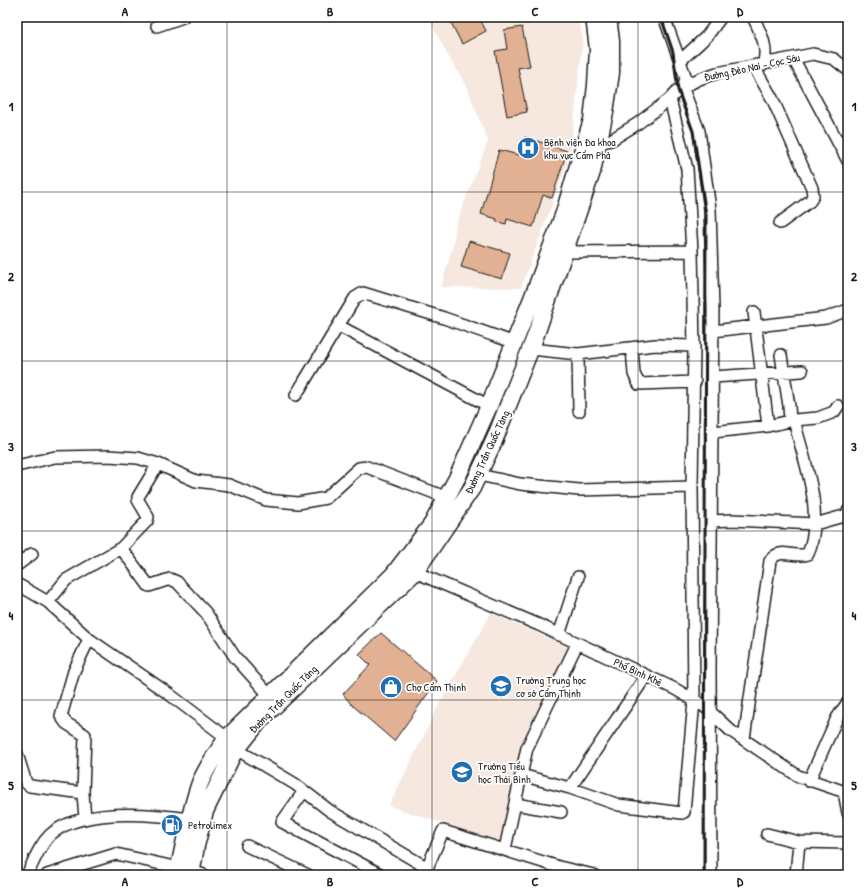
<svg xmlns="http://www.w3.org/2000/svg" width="865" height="892" font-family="'Patrick Hand',sans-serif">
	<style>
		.built { fill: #f6e8df }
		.building { fill: #e2b193; stroke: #1c1c1c }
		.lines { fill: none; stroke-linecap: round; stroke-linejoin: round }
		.minor-casing { stroke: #1c1c1c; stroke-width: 14 }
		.highway-casing { stroke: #1c1c1c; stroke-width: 19 }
		.minor { stroke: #fff; stroke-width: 11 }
		.highway { stroke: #fff; stroke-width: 16 }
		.rail { stroke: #1c1c1c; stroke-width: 3 }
		.grid { fill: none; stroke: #1c1c1c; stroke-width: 1; stroke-opacity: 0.55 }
		.labels { text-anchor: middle; stroke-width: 3.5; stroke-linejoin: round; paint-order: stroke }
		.street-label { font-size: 11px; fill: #1c1c1c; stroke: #fff }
		.poi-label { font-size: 11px; fill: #1c1c1c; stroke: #fff; text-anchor: start }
		.neatline { fill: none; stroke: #1c1c1c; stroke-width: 1.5 }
		.grid-label { font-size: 13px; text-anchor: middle; font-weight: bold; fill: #1c1c1c }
	</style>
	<rect width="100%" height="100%" fill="#fff"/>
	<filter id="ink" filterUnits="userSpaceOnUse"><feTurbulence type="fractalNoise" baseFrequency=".025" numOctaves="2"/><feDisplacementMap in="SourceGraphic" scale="8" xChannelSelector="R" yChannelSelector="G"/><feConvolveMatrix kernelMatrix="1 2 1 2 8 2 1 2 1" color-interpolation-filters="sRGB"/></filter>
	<g filter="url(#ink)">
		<path class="built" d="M428,17H578L583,39L570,155L521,288L441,287L453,245L456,224L488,141L466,85L449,58Z
			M491,613L571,648L525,737L501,842L389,806L438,706Z"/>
		<path class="building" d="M448,17H479L486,31L462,44Z
			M522,27L530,66L518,68L527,112L507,116L495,51L507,49L504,30Z
			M525,137L567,151L552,198L543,195L533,227L507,219L506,224L496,221L497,219L481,214L499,150L519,155Z
			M469,241L510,253L502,279L461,267Z
			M381,633L437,681L394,741L351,704L343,694L370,665L359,654Z"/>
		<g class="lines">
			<g class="minor-casing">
				<path id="minor" d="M664,17L686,78L683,89L699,131L710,209L713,309L710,669L711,875
					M753,17C761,33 769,48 763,65
					M157,26L183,17
					M793,58L848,161
					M680,61L707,36L721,17
					M754,67L772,98L812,188L813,196L810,201L780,223
					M599,143L611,140L637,124L670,99L678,90L699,79L717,73L813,54L834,59L848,70
					M566,252L692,251
					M754,312L768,426
					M339,326L489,406
					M713,331L826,318L848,310
					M632,348L634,374L639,384L695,382
					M531,349L578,354L655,345L694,346
					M578,354L579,411
					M781,355L789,406L790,421
					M713,377L802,371
					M296,395L355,298L363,293L444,318L515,343
					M713,432L768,426L794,420L818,418L834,412L838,406
					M17,466L55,457L108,456L138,458L158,464L196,481L229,485L266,500L298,503L326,498L359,468L367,467L445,497
					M479,475L520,484L579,490L692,487
					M712,521L732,520L815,524L847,515L848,511
					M121,548L149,586L170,579L177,582L206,613L235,657L269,695
					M17,565L32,554
					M415,572L539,625L675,689L704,706L731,731L798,776L848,793
					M17,584L48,602L89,639L169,694L227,738
					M48,602L66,580L121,548L147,521L148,517L138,500V497L158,464
					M559,635L578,577
					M744,739L770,561C779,546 795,559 808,554C825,510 804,462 794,420
					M236,749L295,784L330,811L426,867
					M17,754L26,783L30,786L83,793L85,819
					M521,775L570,788L619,805L682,813L684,812L694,701L692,487L694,346L692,251L687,169L670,99
					M809,781L837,718L848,702
					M570,788L646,676
					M304,791L282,822L382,875
					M844,792L848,813
					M83,793L85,735L66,723L61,716L74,671L89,639
					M515,804L561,812
					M767,834L799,842L848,843
					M247,846L308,875
					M505,849L527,748L577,644
					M191,871L204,875
					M27,875C34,861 39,846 50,835C80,807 152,814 190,819
					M47,875L116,854L179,868
					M424,875L443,831L559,867L594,875
					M796,875L799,842"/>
			</g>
			<g class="highway-casing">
				<path id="highway" d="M177,875C185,844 189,813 200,783C207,767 217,752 227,738L393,575L432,524L457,478L489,406L535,291L564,213L585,142L592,120L596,85L598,49L594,17
					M191,875L196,846L205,811L233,754L260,720L415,572L472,488L494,441L534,340L592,172L605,112L611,73V41L608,17"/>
			</g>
			<use href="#minor" class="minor"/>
			<use href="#highway" class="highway"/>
			<path class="rail" d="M661,17L673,52L678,90L693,131L706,215L704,875"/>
		</g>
	</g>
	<path class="grid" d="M227,17V875M432,17V875M638,17V875M17,192H848M17,361H848M17,531H848M17,700H848"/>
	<defs>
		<g id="hospital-disc" transform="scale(1.15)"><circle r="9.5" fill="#1f6fb2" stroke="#fff"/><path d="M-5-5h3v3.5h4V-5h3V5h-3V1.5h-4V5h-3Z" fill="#fff"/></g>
		<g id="school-disc" transform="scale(1.15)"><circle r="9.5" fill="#1f6fb2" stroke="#fff"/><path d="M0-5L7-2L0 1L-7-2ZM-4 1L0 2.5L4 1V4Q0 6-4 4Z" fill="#fff"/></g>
		<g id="shop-disc" transform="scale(1.15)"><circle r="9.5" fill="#1f6fb2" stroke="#fff"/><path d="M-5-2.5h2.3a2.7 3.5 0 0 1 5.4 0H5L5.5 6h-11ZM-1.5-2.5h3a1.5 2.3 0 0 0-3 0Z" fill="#fff"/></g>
		<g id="fuel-disc" transform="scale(1.15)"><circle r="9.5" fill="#1f6fb2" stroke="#fff"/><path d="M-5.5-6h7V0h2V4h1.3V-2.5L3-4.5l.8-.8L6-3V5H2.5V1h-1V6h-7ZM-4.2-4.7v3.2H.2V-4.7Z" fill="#fff"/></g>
	</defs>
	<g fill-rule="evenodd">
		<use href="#hospital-disc" x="528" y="148"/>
		<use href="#school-disc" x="501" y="686"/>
		<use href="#shop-disc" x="391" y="687"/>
		<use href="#school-disc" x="462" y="772"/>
		<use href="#fuel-disc" x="172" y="825"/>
	</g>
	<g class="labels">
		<g class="street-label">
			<text transform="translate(752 67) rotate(-12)" y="4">Đường Đèo Nai - Cọc Sáu</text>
			<text transform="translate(487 452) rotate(-65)" y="4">Đường Trần Quốc Tảng</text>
			<text transform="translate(638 672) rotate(25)" y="4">Phố Bình Khê</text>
			<text transform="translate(283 699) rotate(-45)" y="4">Đường Trần Quốc Tảng</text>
		</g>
		<g class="poi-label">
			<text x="544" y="146">Bệnh viện Đa khoa<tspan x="544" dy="13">khu vực Cẩm Phả</tspan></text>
			<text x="516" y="684">Trường Trung học<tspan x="516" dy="13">cơ sở Cẩm Thịnh</tspan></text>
			<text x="406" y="691">Chợ Cẩm Thịnh</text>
			<text x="478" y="770">Trường Tiểu<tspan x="478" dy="13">học Thái Bình</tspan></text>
			<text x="188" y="829">Petrolimex</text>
		</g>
	</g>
	<rect width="865" height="892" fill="none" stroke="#fff" stroke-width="44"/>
	<rect x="22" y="22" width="821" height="848" class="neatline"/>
	<g class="grid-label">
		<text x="125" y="16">A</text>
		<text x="330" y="16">B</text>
		<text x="535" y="16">C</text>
		<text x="740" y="16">D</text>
		<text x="11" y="111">1</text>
		<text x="854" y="111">1</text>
		<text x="11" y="281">2</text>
		<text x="854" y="281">2</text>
		<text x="11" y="451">3</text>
		<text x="854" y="451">3</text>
		<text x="11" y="620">4</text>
		<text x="854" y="620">4</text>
		<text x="11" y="790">5</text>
		<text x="854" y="790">5</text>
		<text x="125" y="886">A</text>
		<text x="330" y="886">B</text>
		<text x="535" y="886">C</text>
		<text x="740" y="886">D</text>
	</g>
</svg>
